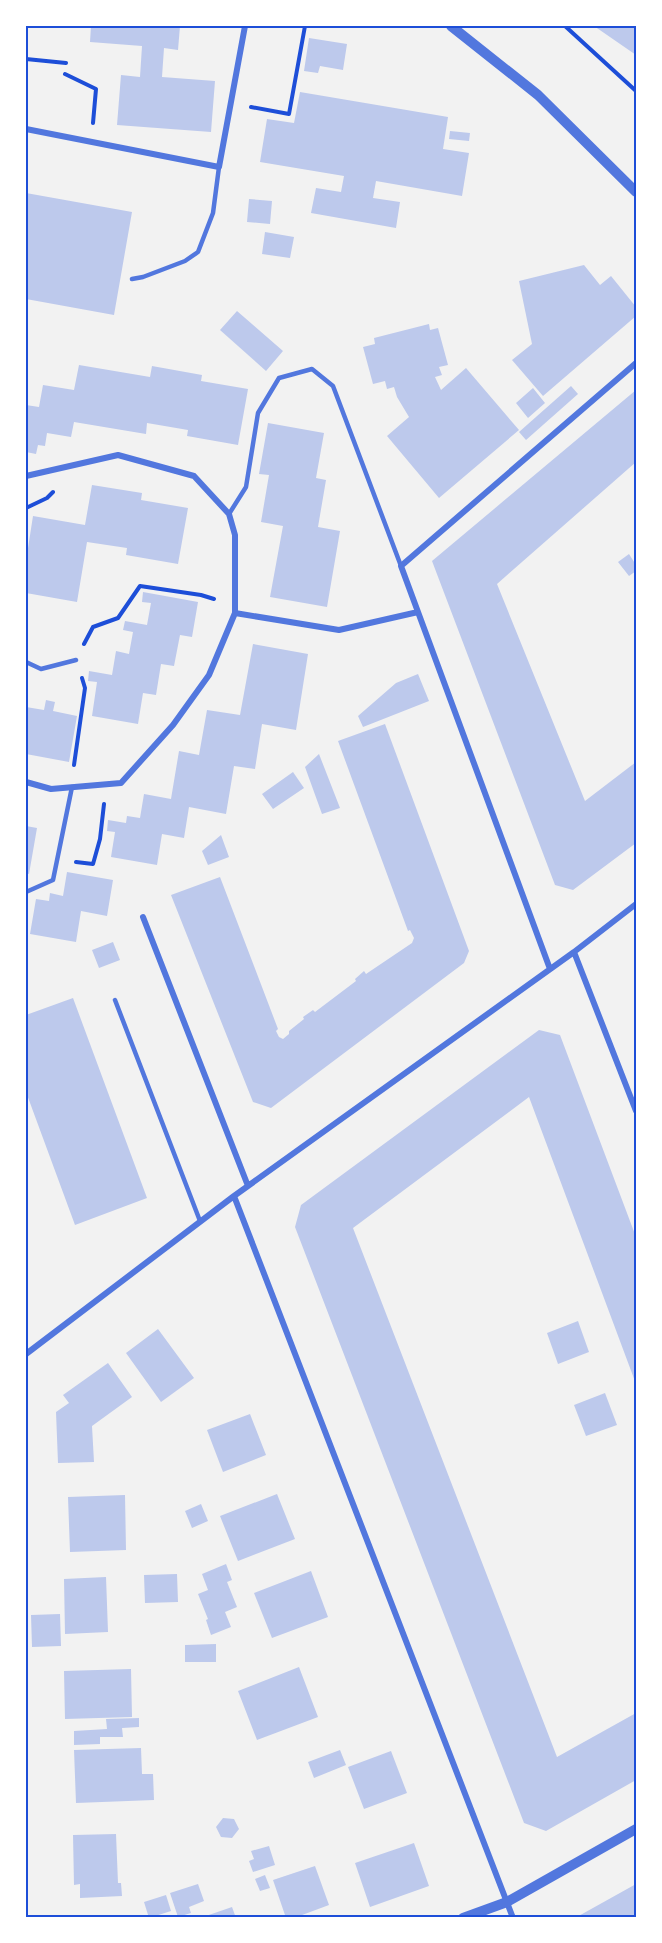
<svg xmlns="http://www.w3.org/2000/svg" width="662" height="1943" font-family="'Crimson Pro',serif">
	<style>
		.building { fill: #bdc9ec }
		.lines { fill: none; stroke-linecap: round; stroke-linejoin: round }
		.path { stroke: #1d4ed8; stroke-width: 4 }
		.service { stroke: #5277de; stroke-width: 4.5 }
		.minor { stroke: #5277de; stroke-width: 6 }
		.tertiary { stroke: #5277de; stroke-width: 10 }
		.neatline { fill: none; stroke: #1d4ed8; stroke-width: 2 }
	</style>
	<rect width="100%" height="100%" fill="#f2f2f2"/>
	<path class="building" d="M91,26H180L178,50L164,48L162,77L215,81L211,132L117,125L121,75L140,77L142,46L90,42Z
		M594,26H636V55Z
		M309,38L347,44L343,70L320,66L318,73L304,71Z
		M300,92L448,117L443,149L469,153L462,196L376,181L373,198L400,202L396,228L311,213L316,188L341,192L344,176L260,162L267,119L294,123Z
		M450,131L470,133L469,141L449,139Z
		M26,193L132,212L114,315L26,299Z
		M249,199L272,201L270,224L247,222Z
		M265,232L294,237L290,258L262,254Z
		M584,265L600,285L611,276L636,307V316L543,396L512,360L532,344L519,281Z
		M237,311L283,351L266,371L220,330Z
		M429,324L430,330L438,328L448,365L439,367L442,375L435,377L441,390L466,368L519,430L439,498L387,436L409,417L397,397L394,387L387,389L385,381L373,384L363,347L375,344L374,338Z
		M79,365L150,377L152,366L202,375L201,381L248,389L238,445L187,436L188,430L147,423L146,434L74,422L71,437L47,433L45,446L38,445L36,454L26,452V405L39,407L43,385L74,390Z
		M571,386L578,394L526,440L519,432Z
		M533,388L545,403L528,418L516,403Z
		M636,390V462L497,584L585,801L636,762V843L573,890L555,885L432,561Z
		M268,423L324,433L316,478L326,480L318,527L340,531L327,607L270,597L283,526L261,522L269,475L259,474Z
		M92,485L142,493L141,500L188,508L178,564L126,555L127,548L87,542L77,602L26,593V561L33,516L85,525Z
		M629,554L636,565V571L629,576L618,562Z
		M143,592L198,602L192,637L180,635L174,666L161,664L156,695L143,693L138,724L92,716L97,682L88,681L89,671L112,675L116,651L129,654L133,632L123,630L125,621L147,625L151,603L142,602Z
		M253,644L308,654L296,730L262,724L255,769L234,766L226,814L189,807L184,838L162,834L157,865L111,857L115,832L107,831L108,820L126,823L127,816L140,818L144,794L171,799L179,751L199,755L207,710L240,715Z
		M418,674L429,701L363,727L358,716L396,683Z
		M46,700L55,702L53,711L77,716L69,762L26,754V707L44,710Z
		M385,724L469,951L464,963L271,1108L253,1102L171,895L220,877L278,1029L276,1031L279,1037L283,1039L289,1034V1031L304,1019L303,1017L313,1010L315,1012L356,981L355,979L364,971L366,974L412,943L414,938L410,930L408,931L338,741Z
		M319,754L340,808L322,814L305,767Z
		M293,772L304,788L273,809L262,794Z
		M26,826L37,828L29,874L26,873Z
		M221,835L229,857L208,865L202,851Z
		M67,872L113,880L107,916L81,911L76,942L30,934L36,899L49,901L50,893L63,896Z
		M113,942L120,960L99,968L92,950Z
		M73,998L147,1198L75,1225L26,1092V1015Z
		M539,1030L560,1035L636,1237V1384L529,1097L353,1228L557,1757L636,1713V1780L546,1831L524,1823L295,1227L301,1205Z
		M578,1321L589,1352L558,1364L547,1333Z
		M158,1329L194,1378L161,1402L126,1353Z
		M108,1363L132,1397L92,1426L94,1462L58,1463L56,1412L69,1403L63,1395Z
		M605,1393L617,1425L586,1436L574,1405Z
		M250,1414L266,1455L223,1472L207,1430Z
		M277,1494L295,1539L238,1561L220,1516Z
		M125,1495L126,1550L70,1552L68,1497Z
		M201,1504L208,1521L192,1528L185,1511Z
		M226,1564L232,1580L227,1582L237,1607L225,1612L231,1627L211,1635L206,1620L208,1619L198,1594L208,1590L202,1574Z
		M311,1571L328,1617L272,1638L254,1593Z
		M177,1574L178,1602L145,1603L144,1575Z
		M106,1577L108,1632L65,1634L64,1579Z
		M60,1614L61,1646L32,1647L31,1615Z
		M216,1644V1662H185V1645Z
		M299,1667L318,1717L257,1740L238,1691Z
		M131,1669L132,1717L65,1719L64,1671Z
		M139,1718V1727L122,1728L123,1737H100V1744L74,1745V1731L107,1729L106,1719Z
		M141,1748L142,1774H153L154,1800L76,1803L74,1750Z
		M340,1750L346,1765L314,1778L308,1762Z
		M391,1751L407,1793L364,1809L348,1767Z
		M223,1818L234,1819L239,1829L232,1838L221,1837L216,1827Z
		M116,1834L118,1883H121L122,1896L80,1898V1884L74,1885L73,1835Z
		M414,1843L429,1886L370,1907L355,1863Z
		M269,1846L275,1865L253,1872L249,1861L254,1859L251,1851Z
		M315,1866L329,1905L294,1918H286L273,1880Z
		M265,1875L270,1888L260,1891L255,1879Z
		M198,1884L204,1901L189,1907L191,1913L178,1917L170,1893Z
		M636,1884V1918H575Z
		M166,1895L171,1911L149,1918L144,1902Z
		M232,1907L236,1918H203V1917Z"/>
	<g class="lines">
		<path class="path" d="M565,26L636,91
			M26,59L66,63
			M65,74L96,89L93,123
			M251,107L289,114L305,26
			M26,508L47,498L53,492
			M84,644L93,627L118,618L140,586L201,595L214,599
			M74,765L85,688L82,678
			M76,862L93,864L100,839L104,804"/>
		<path class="service" d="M132,279L143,277L185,261L198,252L213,213L219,167
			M229,514L246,487L258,413L279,378L312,369L333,386L401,566
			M26,662L41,669L76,660
			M26,892L53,880L72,787
			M115,1000L200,1221"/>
		<path class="minor" d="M26,129L219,167L245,26
			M26,476L118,455L194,476L229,514L235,535V613L209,675L173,725L121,783L51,789L26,782
			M235,613L339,630L418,612
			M143,917L248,1186
			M574,952L636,1111
			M550,969L401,566L636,363
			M234,1196L513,1918
			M26,1354L234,1196L574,952L636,904"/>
		<path class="tertiary" d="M451,26L538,95L636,192
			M463,1918L507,1902L636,1829"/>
	</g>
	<rect width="662" height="1943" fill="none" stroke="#ffffff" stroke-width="54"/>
	<rect x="27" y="27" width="608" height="1889" class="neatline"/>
</svg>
